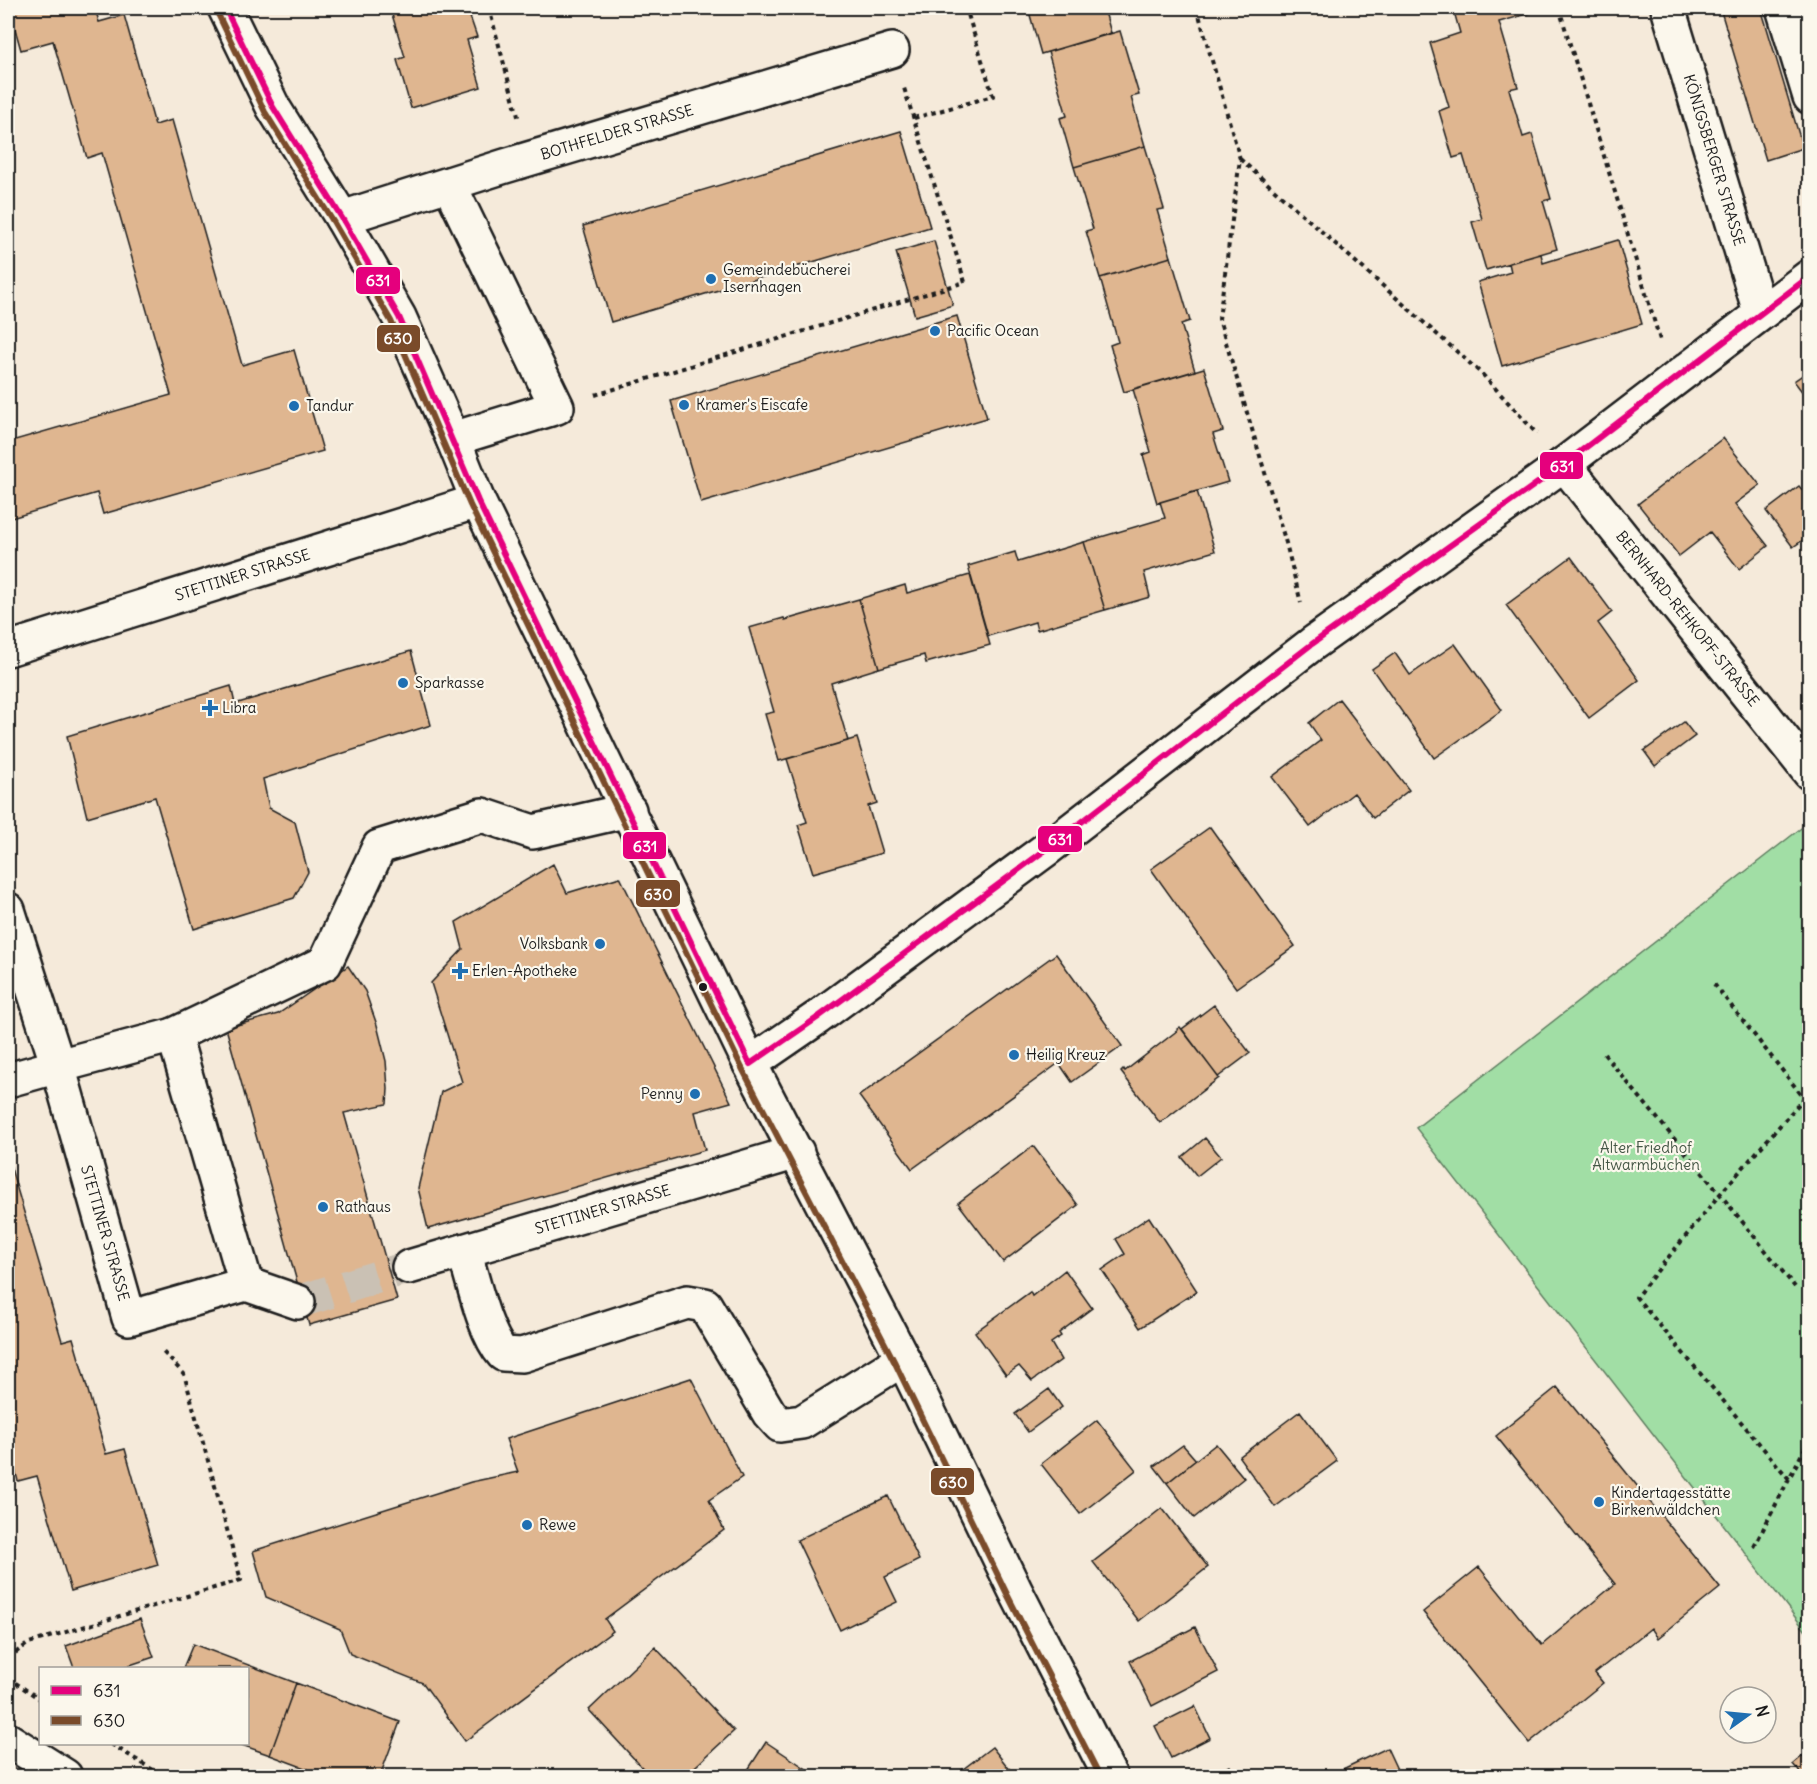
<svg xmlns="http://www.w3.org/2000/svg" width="1817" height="1784" font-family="Delius,sans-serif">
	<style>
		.green { fill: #a1dea5; stroke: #5e7d60; stroke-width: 1.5 }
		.building { fill: #dfb690; stroke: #1c1c1c; stroke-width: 1.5 }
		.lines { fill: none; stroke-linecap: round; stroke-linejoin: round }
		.minor-tunnel { stroke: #cac1b4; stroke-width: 33; stroke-dasharray: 33 16; stroke-linecap: butt }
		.minor-casing { stroke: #1c1c1c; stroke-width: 38 }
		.major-casing { stroke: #1c1c1c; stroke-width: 38 }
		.path { stroke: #1c1c1c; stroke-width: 4; stroke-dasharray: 4.5 4.5; stroke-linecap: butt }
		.minor { stroke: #fbf7ec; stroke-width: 33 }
		.major { stroke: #fbf7ec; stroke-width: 33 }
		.bus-1-casing { stroke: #fbf7ec; stroke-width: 10 }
		.bus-2-casing { stroke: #fbf7ec; stroke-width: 10 }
		.bus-1 { stroke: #e5007d; stroke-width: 6 }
		.bus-2 { stroke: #7a4b2a; stroke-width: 6 }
		.poi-dot { fill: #1f6fb2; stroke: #fbf7ec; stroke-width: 2 }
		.bus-dot { fill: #1c1c1c; stroke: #fbf7ec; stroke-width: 2 }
		.labels { text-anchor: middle; stroke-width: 4.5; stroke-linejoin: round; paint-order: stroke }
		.street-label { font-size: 15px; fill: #1c1c1c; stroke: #fbf7ec }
		.poi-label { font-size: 15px; fill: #1c1c1c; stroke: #fbf7ec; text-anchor: start }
		.park-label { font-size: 15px; fill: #445645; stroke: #fbf7ec }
		.line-badge { stroke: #fbf7ec; stroke-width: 2 }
		.badge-label { font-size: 16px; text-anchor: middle; font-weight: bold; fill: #fff }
	</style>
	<rect width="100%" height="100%" fill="#f5eada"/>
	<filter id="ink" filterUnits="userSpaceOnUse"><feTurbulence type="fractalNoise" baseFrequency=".0167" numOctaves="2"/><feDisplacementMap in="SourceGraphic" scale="12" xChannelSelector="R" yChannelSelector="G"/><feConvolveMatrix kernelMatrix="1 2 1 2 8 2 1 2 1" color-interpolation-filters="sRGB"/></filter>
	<g filter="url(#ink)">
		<path class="green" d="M1809,822V1635L1416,1128Z"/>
		<path class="building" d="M9,8H95L99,22L124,15L155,125L172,120L242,365L294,350L323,451L103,514L97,493L8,519V442L171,395L102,153L87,158L53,41L21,50Z
			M390,8H467L477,37L467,40L481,87L411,108L397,60L405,57Z
			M1028,8H1104L1111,33L1041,54Z
			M1453,8H1530L1531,13L1499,22L1518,87L1509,89L1523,137L1532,134L1551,199L1543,201L1557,249L1486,270L1472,222L1482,219L1463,155L1453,158L1439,111L1449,107L1430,43L1460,33Z
			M1720,8H1761L1803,148L1766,160Z
			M1120,31L1139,95L1131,97L1145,146L1074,167L1060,118L1067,116L1048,52Z
			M901,131L930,227L611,322L583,226Z
			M1145,146L1164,209L1157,210L1171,257L1100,278L1086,231L1093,229L1074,167Z
			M1618,240L1642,324L1502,366L1478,282L1511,272L1509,263L1541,254L1543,263Z
			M934,241L953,305L915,316L896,252Z
			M1171,257L1190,321L1181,324L1195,371L1124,392L1110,345L1118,342L1100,278Z
			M957,316L987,418L701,503L671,401Z
			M1204,368L1223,431L1213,434L1228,482L1157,503L1143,455L1151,452L1133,389Z
			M1810,370V402L1794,381Z
			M1723,438L1760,485L1735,504L1768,546L1739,569L1710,532L1679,556L1638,504Z
			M1799,486L1810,499V535L1793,547L1766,511Z
			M1197,491L1215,551L1144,572L1150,597L1105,610L1084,542L1165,518L1160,502Z
			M1084,542L1105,610L1037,630L1035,622L988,636L968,566L1015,552L1018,562Z
			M1571,557L1612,612L1598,623L1639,680L1589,718L1506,605Z
			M970,575L990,645L926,663L924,655L879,668L859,599L905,585L907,593Z
			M859,599L879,668L831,683L848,741L779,761L765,714L774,712L749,628L784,618L785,620Z
			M1455,644L1502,710L1434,758L1372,669L1395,653L1410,675Z
			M411,651L431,725L263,779L269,808L295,822L308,872L294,898L194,929L155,797L87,817L67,736L231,686L235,704Z
			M1339,699L1409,790L1373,818L1354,793L1310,827L1272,777L1321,740L1309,723Z
			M1684,722L1695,736L1655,766L1644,751Z
			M857,738L877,803L868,806L882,853L813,873L798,825L807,822L787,759Z
			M1210,827L1295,946L1236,988L1151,869Z
			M553,864L567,893L620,877L731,1102L695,1112L705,1150L428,1229L418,1188L441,1092L462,1082L431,983L463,949L456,922Z
			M1056,954L1122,1046L1072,1082L1059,1063L912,1169L859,1096Z
			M348,966L365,991L377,1025L386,1061L388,1089L387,1104L344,1113L397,1300L309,1325L226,1028L278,1014Z
			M1214,1005L1250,1053L1218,1077L1182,1029Z
			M1180,1027L1219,1078L1160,1123L1121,1072L1124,1069L1125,1071L1178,1030L1177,1029Z
			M1205,1138L1221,1157L1197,1176L1182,1157Z
			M1033,1146L1078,1205L1003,1262L958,1203Z
			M8,1158L62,1341L73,1338L106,1454L125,1449L158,1565L71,1591L37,1476L18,1481L8,1444Z
			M1149,1217L1197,1291L1140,1328L1102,1270L1125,1254L1116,1239Z
			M1065,1270L1092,1308L1059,1333L1061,1336L1051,1343L1061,1360L1032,1381L1019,1366L1006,1375L975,1332L1030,1292L1032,1296Z
			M691,1378L742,1477L709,1500L724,1530L605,1619L613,1631L465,1741L423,1683L350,1654L340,1629L266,1597L253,1551L471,1482L518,1472L506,1439Z
			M1557,1387L1720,1588L1658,1638L1651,1628L1595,1673L1603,1683L1529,1743L1423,1612L1479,1567L1542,1645L1615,1584L1496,1436Z
			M1049,1389L1062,1407L1028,1432L1015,1414Z
			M1300,1411L1337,1461L1275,1507L1239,1457Z
			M1097,1420L1136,1470L1080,1514L1041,1464Z
			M1216,1444L1244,1478L1194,1518L1167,1483Z
			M1183,1445L1196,1460L1167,1483L1154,1466Z
			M888,1496L919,1560L885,1577L897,1602L840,1630L797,1540Z
			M1162,1508L1208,1567L1139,1621L1093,1562Z
			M140,1619L154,1657L121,1668H74L66,1646Z
			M1195,1627L1218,1672L1152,1706L1130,1661Z
			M193,1644L296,1683L270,1755L239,1744H248V1668H183Z
			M655,1647L734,1731L685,1776H650L589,1710Z
			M296,1683L400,1722L380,1776H326L270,1755Z
			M1195,1706L1210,1738L1171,1758L1155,1726Z
			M766,1742L817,1776H744Z
			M992,1747L1015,1776H954Z
			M1387,1748L1400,1776H1328Z
			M1810,1750V1776H1803L1793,1764Z
			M1230,1766L1235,1776H1208Z"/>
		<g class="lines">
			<path class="minor-tunnel" d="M298,1302L409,1267"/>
			<g class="minor-casing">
				<g id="minor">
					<path d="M225,8L273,107L342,218L399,317L453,439L478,501L750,1064L903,1359L1015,1590L1110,1776"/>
					<path id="s1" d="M1668,8L1760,312"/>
					<path d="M1783,8L1810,97"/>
					<path d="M449,184L557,407L453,439"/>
					<path id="s2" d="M342,218L505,166L892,50"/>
					<path id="s3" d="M1564,464L1810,773"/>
					<path id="s4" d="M8,649L478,501"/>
					<path d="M8,910L58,1066L8,1080"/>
					<path d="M174,1035L246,1284L129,1318L58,1066Z"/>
					<path d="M174,1035L325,963L379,847L482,815L533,832L629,810"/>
					<path d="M750,1064L817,1018L1048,848L1312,644L1564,464L1810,276"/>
					<path d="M464,1251C473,1279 484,1333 503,1354L522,1355L687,1302L705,1305L769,1413L780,1425L802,1422L903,1359"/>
					<path id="s5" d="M409,1267L797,1152"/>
					<path d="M246,1284L298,1302"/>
				</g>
			</g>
			<g class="major-casing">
				<path id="major" d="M8,1740L65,1776"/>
			</g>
			<path class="path" d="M489,8L519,120
				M1197,8L1240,159L1219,319L1286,543L1301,603
				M1559,8L1660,340
				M914,118L993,96L966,8
				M1240,159L1483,375L1537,434
				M595,395L965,282L904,88
				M1604,1054L1720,1194L1804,1098L1714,984
				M1810,1094L1804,1098L1810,1105
				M1789,1479L1636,1297L1720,1194L1795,1287
				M1754,1547L1810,1438
				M8,1658L29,1643L241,1580L184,1374L162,1351
				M8,1678L40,1699
				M111,1744L163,1776"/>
			<use href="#minor" class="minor"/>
			<use href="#major" class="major"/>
			<g class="bus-1-casing">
				<path id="bus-1" d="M225,8L273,107L342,218L399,317L478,501L750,1064L817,1018L1048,848L1312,644L1564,464L1810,276"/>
			</g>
			<g class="bus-2-casing">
				<path id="bus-2" d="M217,12L265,112L334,223L391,321L470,505L742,1068L895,1363L1007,1594L1100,1776"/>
			</g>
			<use href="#bus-1" class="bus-1"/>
			<use href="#bus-2" class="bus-2"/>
		</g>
	</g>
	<g class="poi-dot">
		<circle cx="711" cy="279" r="6"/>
		<circle cx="935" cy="331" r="6"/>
		<circle cx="684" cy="405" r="6"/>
		<circle cx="294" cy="406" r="6"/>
		<circle cx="403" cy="683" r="6"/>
		<path d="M207 699h6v6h6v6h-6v6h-6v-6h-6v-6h6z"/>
		<circle cx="600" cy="944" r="6"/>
		<path d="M457 962h6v6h6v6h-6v6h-6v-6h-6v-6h6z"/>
		<circle cx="1014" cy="1055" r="6"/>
		<circle cx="695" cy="1094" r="6"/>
		<circle cx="323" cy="1207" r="6"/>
		<circle cx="1599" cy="1502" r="6"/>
		<circle cx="527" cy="1525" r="6"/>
	</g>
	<circle class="bus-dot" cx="703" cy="987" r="5"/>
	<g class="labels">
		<g class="street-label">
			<text dy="5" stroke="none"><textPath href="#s2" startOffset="288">BOTHFELDER STRASSE</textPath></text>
			<text dy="5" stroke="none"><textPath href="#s1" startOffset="159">KÖNIGSBERGER STRASSE</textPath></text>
			<text dy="5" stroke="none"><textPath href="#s4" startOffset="246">STETTINER STRASSE</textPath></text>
			<text dy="5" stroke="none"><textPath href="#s3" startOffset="198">BERNHARD-REHKOPF-STRASSE</textPath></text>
			<text dy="5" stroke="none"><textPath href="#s5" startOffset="202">STETTINER STRASSE</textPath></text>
			<text transform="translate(105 1233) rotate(74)" y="5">STETTINER STRASSE</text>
		</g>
		<g class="poi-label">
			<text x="723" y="275">Gemeindebücherei<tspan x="723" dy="17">Isernhagen</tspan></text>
			<text x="947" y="336">Pacific Ocean</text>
			<text x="696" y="410">Kramer's Eiscafe</text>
			<text x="306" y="411">Tandur</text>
			<text x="415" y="688">Sparkasse</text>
			<text x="222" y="713">Libra</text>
			<text x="588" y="949" text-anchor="end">Volksbank</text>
			<text x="472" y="976">Erlen-Apotheke</text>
			<text x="1026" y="1060">Heilig Kreuz</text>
			<text x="683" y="1099" text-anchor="end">Penny</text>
			<text x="335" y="1212">Rathaus</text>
			<text x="1611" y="1498">Kindertagesstätte<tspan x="1611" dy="17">Birkenwäldchen</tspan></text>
			<text x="539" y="1530">Rewe</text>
		</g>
		<g class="park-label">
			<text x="1646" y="1153">Alter Friedhof<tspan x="1646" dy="17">Altwarmbüchen</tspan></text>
		</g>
	</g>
	<g class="line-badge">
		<rect x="355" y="266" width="46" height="29" rx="6" fill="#e5007d"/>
		<rect x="376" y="324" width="45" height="29" rx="6" fill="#7a4b2a"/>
		<rect x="1539" y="451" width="45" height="29" rx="6" fill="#e5007d"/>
		<rect x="1037" y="825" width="46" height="28" rx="6" fill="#e5007d"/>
		<rect x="622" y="831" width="45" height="29" rx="6" fill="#e5007d"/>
		<rect x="635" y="879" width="46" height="29" rx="6" fill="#7a4b2a"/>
		<rect x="930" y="1467" width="45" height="29" rx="6" fill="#7a4b2a"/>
	</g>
	<g class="badge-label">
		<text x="378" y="286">631</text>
		<text x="398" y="344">630</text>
		<text x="1562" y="472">631</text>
		<text x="1060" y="845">631</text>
		<text x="645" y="852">631</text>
		<text x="658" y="900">630</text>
		<text x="953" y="1488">630</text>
	</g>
	<rect width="1817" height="1784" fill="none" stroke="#fbf7ec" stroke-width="30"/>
	<rect x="15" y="15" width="1787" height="1754" fill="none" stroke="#1c1c1c" stroke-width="2" filter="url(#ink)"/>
	<rect x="39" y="1667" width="210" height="78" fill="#fbf7ec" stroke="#a29f99" stroke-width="1.5"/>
	<rect x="51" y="1686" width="30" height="9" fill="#e5007d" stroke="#a29f99" stroke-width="1.5"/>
	<text x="93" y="1697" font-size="18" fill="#1c1c1c">631</text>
	<rect x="51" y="1716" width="30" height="9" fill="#7a4b2a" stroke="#a29f99" stroke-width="1.5"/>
	<text x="93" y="1727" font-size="18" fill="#1c1c1c">630</text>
	<g transform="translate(1748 1715) rotate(75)"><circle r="28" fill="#fbf7ec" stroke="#a29f99" stroke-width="1.5"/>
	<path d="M0-4.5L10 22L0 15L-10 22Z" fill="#1f6fb2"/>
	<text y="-9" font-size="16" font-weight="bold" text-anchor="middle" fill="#1c1c1c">N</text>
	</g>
</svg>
